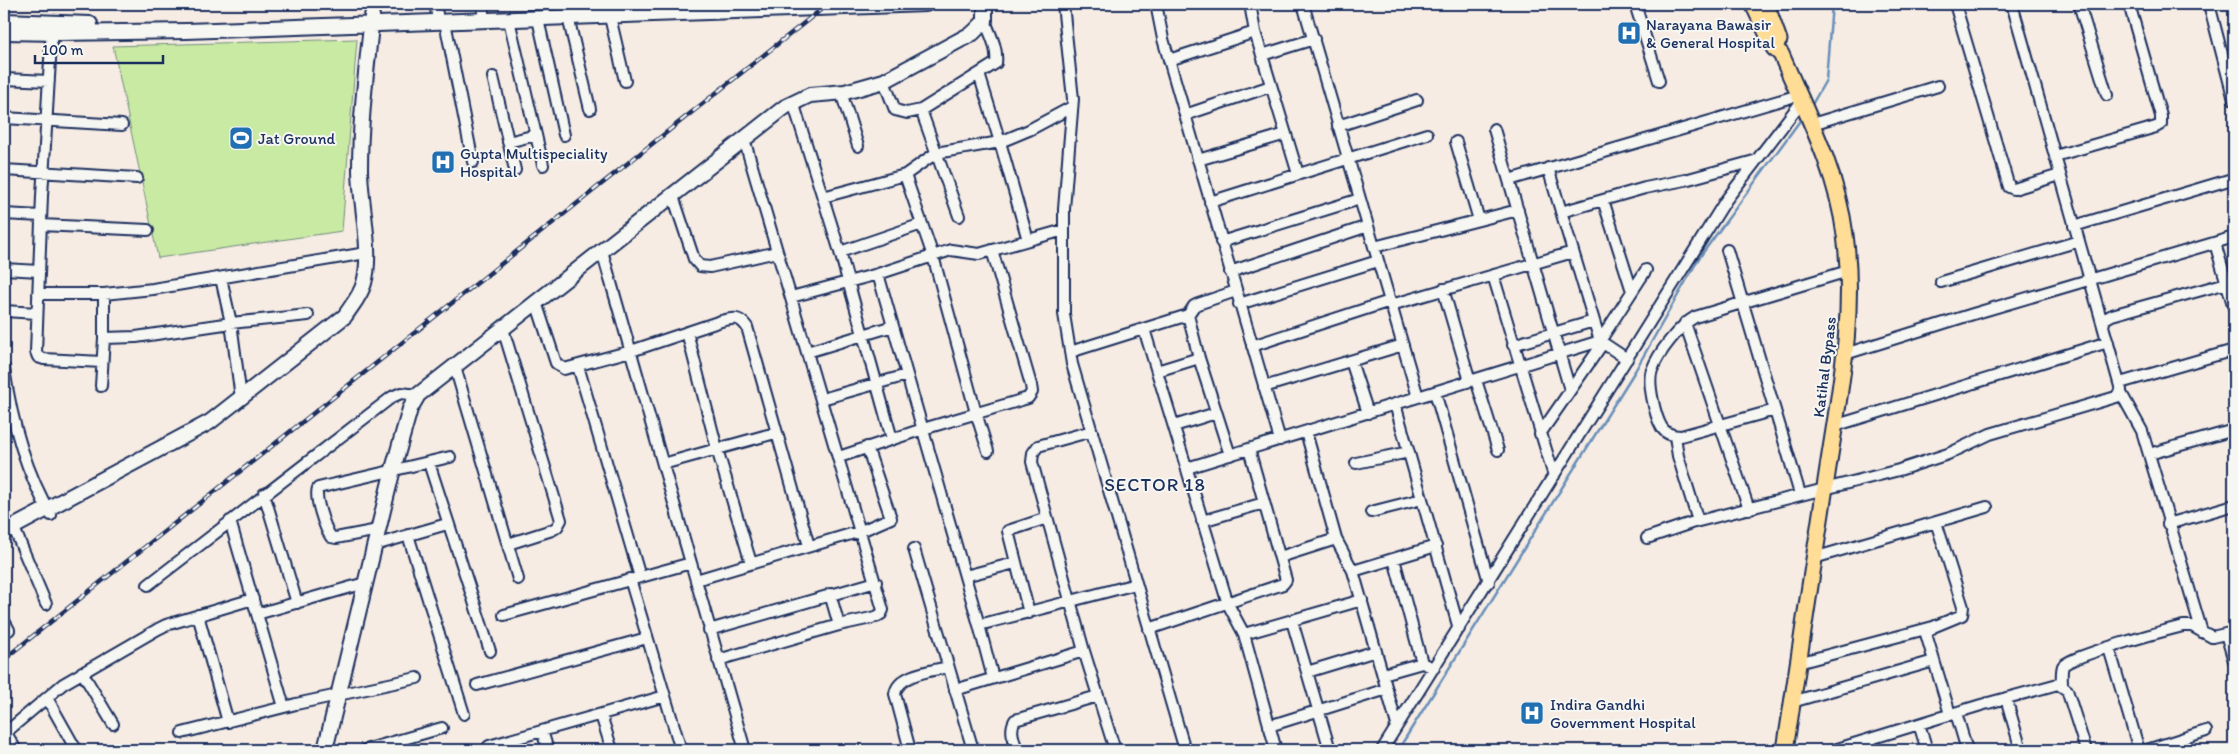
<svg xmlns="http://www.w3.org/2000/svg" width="2238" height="754" font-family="Itim,sans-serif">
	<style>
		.green { fill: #c9eaa2; stroke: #728c80 }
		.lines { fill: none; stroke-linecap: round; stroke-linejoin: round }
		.stream { stroke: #678fba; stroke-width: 2.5 }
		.street-casing { stroke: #1b2f5e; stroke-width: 14 }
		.secondary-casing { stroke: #1b2f5e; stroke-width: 18 }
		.primary-casing { stroke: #1b2f5e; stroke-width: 19 }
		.street { stroke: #f6f6f2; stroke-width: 10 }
		.secondary { stroke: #f6f6f2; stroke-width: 14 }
		.primary { stroke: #ffdd96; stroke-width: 15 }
		.rail-casing { stroke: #1b2f5e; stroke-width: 4.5 }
		.rail { stroke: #f6f6f2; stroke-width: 2.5; stroke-dasharray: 8; stroke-linecap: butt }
		.labels { text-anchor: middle; stroke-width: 4; stroke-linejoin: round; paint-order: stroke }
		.poi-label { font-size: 16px; fill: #1b2f5e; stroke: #f6f6f2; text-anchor: start }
		.street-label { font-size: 16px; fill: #1b2f5e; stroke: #f6f6f2 }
		.quarter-label { font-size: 19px; letter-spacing: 1px; fill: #1b2f5e; stroke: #f6f6f2 }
	</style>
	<rect width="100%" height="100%" fill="#f6ece3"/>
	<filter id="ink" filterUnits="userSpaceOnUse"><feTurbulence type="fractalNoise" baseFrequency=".02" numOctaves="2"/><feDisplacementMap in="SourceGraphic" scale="10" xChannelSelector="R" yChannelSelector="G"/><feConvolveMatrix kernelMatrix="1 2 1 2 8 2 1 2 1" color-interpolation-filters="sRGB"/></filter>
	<g filter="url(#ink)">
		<path class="green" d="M357,39L342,231L158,258L113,46Z"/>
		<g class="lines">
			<path class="stream" d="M1810,108L1826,80L1832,4
				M1398,750L1635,371L1699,258L1802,118"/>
			<g class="street-casing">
				<path id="street" d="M371,4L372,16
					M435,4L437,14
					M483,4V13
					M582,4L584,17
					M594,4L595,17
					M1063,4L1073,99L1064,209V314L1072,364L1185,750
					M1156,4L1163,39L1280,440
					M1250,4L1255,32L1298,174
					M1303,4L1418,397
					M1635,4L1659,81
					M1955,4L2009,187L2014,189L2060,175
					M2012,4L2103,326
					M2079,4L2107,95
					M2209,4L2234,100
					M568,17L590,109
					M610,17L625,81
					M538,19L564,135
					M509,20L543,165
					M445,22L473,162
					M52,26L42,196L36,352L38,357L44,359L102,362
					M1262,55L1314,39
					M1169,60L1255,32
					M979,74L1000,142L1029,130L1072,107
					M493,77L515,170
					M4,79L49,81
					M884,81L895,110L907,113L921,110L996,63C998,48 990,34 985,21
					M841,92L858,146
					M793,102L840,252L892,439
					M921,110L959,216
					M1185,115L1271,86
					M4,118L122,125
					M1812,124L1938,86
					M1338,126L1417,100
					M1494,129L1570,390
					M508,142L536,135
					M1456,142L1479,220
					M2055,156L2156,127L2161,124V116L2129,4
					M1198,160L1286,134
					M1548,168L1600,341
					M4,170L137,178
					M905,175L933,256L976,413L988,451
					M1509,180L1799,95
					M673,196L694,259L700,266L710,267L777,252
					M823,197L905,175L936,153L1000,142L1028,240
					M1603,200L1632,291
					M1210,202L1427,134
					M1561,212L1645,188L1685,180L1754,161
					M4,214L41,216
					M41,225L148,230
					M2074,226L2232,179
					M1221,242L1360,199
					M2215,243L2234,308
					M1374,247L1518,210
					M1727,250L1800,494
					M602,251L691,563
					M840,252L922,224
					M4,269L39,271
					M1230,272L1368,226
					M878,274L979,625L993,678
					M1493,275L1554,476
					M221,278L231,323L241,398
					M1941,282L2079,241
					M1443,289L1470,381
					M38,294H104L153,289L366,253
					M791,297L878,274L951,250L979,254L1064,230
					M536,302L556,363L564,369L631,351L721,321C733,318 739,316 747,327L809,546
					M1239,304L1378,261
					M1391,305L1573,252
					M4,311L37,313
					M1188,315L1199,358L1230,455
					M1685,323L1749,509
					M503,329L561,520L557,527L552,530L508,544
					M1144,329L1228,604L1244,634L1276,750
					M687,332L717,449L751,563
					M104,338L136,337L231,323L308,315
					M1600,341L1646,270
					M1513,345L1594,321
					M1252,346L1390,301
					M807,352L893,326
					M1070,352L1188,315L1194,306L1198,304L1236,291
					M1845,354L1973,314L2234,237
					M1351,361L1368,413
					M578,366L640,577
					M455,367L518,579
					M4,368C11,418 25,471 51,515
					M1157,371L1199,358
					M1476,380L1498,450
					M2120,383L2234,350
					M101,386L104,338V294
					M1264,387L1403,345
					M1435,392L1489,582
					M2121,393L2142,431L2202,632
					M822,399L907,375
					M1395,404L1459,629
					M1775,410L1681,436C1673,436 1665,434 1661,426C1655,415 1647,382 1652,370C1658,353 1679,326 1695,317L1848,271
					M1174,426L1216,413
					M1834,426L2108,342
					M1092,431L1038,446L1033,453L1032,462L1084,651L1115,750
					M1540,434L1603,343
					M1675,436L1678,456L1698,521
					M2149,454L2234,430
					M839,457L923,429L1028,398L1032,392L1031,385L992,250
					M429,463L490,651
					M1356,463L1409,452
					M663,464L775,433
					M1187,468L1600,341L1627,359
					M264,494L297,603
					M1371,512L1422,499
					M230,521L284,707
					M1202,521L1264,503
					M1936,522L1963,607L1962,615L1933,627L1926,634L1950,714
					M2168,524L2234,505
					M378,530L336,538L331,537C325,529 314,497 318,488L450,457
					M16,533L46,604
					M408,535L464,714
					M1647,538L1691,523L1899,470L1948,454L1990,434L2116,397L2121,390L2103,326L2105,319L2112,315L2234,281
					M1336,539L1353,571L1397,725
					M375,545L447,524
					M914,549L973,750
					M1280,557L1336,539L1306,432
					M1814,558L1987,507
					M1394,559L1422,663L1434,668
					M1353,571L1436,546
					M965,576L1015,563
					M630,579L681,750
					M696,580L861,531L891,518L867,447
					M148,585L392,397L401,393L418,395
					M830,594L839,625
					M1029,613L1008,531L1047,518
					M257,614L365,583
					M198,615L228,722
					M504,615L691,563L745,750
					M4,621L9,630
					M1292,621L1330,750
					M979,625L1136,584
					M1149,629L1283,584L1286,580L1249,449
					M709,630L876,582
					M1244,634L1362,600
					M2226,634L2234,661
					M2109,648L2139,750
					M718,660L839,625L876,617L881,614L883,610L744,139
					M1798,663L1933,627
					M82,672L113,724
					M1307,672L1376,651
					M1383,674L1422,663
					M477,685L647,638
					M2062,685C2062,680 2061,671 2063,666C2067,657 2167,630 2183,626H2192L2212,637L2234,632
					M955,690L1084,651
					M47,698L74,746
					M2006,698L2021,750
					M1792,702L1934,661
					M1956,713L1967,750
					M601,715L612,750
					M1919,724L1927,750
					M1269,726L1387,689
					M542,731L548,750
					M6,733L16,750
					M182,733L296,704L417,678
					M4,734L63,684L158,629L166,625L253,599
					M1869,740L1872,750
					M365,750L442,728
					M486,750L489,746L665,696
					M910,750L895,694C898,674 931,671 948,667
					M1017,750C1014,740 1009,730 1015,720L1098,696
					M1382,750L1726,200L1802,101
					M1834,750L1981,705L2058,684L2067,690L2086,750
					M2147,750L2206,731"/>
			</g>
			<g class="secondary-casing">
				<path id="secondary" d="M4,21L90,24
					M4,32L60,33L187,31L926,4
					M4,532L210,422L345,316C352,305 361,295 364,283C373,251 360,203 360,169C360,118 367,66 372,16
					M325,750L393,469L410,409L418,395L785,107L810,95L845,92L884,81L973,33L985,21V4"/>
			</g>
			<g class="primary-casing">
				<path id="primary" d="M1753,4L1774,48L1781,54C1806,112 1837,171 1845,235C1856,315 1839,395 1827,474C1813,566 1799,658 1785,750
					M1766,4L1779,40"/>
			</g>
			<use href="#street" class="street"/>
			<use href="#secondary" class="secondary"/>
			<use href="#primary" class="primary"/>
			<g class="rail-casing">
				<path id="rail" d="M4,659L828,4"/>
			</g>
			<use href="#rail" class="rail"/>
		</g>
	</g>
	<defs>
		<g id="hospital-square" transform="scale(1.25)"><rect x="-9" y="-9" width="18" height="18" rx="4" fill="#1f6fb2" stroke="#f6f6f2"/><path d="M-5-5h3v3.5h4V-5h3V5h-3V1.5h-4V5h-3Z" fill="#fff"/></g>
		<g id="stadium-square" transform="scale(1.25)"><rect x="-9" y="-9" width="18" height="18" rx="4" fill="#1f6fb2" stroke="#f6f6f2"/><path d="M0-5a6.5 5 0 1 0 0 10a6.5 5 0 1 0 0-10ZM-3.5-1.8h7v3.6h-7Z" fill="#fff"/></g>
	</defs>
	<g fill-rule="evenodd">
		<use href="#hospital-square" x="1629" y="33"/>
		<use href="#stadium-square" x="241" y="138"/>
		<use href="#hospital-square" x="443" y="162"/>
		<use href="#hospital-square" x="1532" y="713"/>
	</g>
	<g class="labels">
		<g class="poi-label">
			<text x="1646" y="30">Narayana Bawasir<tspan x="1646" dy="18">&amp; General Hospital</tspan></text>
			<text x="258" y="144">Jat Ground</text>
			<text x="460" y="159">Gupta Multispeciality<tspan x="460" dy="18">Hospital</tspan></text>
			<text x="1550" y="710">Indira Gandhi<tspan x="1550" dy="18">Government Hospital</tspan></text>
		</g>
		<g class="street-label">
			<text transform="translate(1824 367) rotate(-83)" y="6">Katihal Bypass</text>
		</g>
		<g class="quarter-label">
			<text x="1155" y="491">SECTOR 18</text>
		</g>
	</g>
	<rect width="2238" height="754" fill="none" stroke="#f6f6f2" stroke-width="20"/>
	<rect x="10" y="10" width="2218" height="734" fill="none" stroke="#1b2f5e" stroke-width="2" filter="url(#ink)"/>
	<path d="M35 55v8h128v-8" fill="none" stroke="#1b2f5e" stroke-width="2.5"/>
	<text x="42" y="55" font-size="15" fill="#1b2f5e" stroke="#f6f6f2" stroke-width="4" paint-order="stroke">100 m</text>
</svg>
